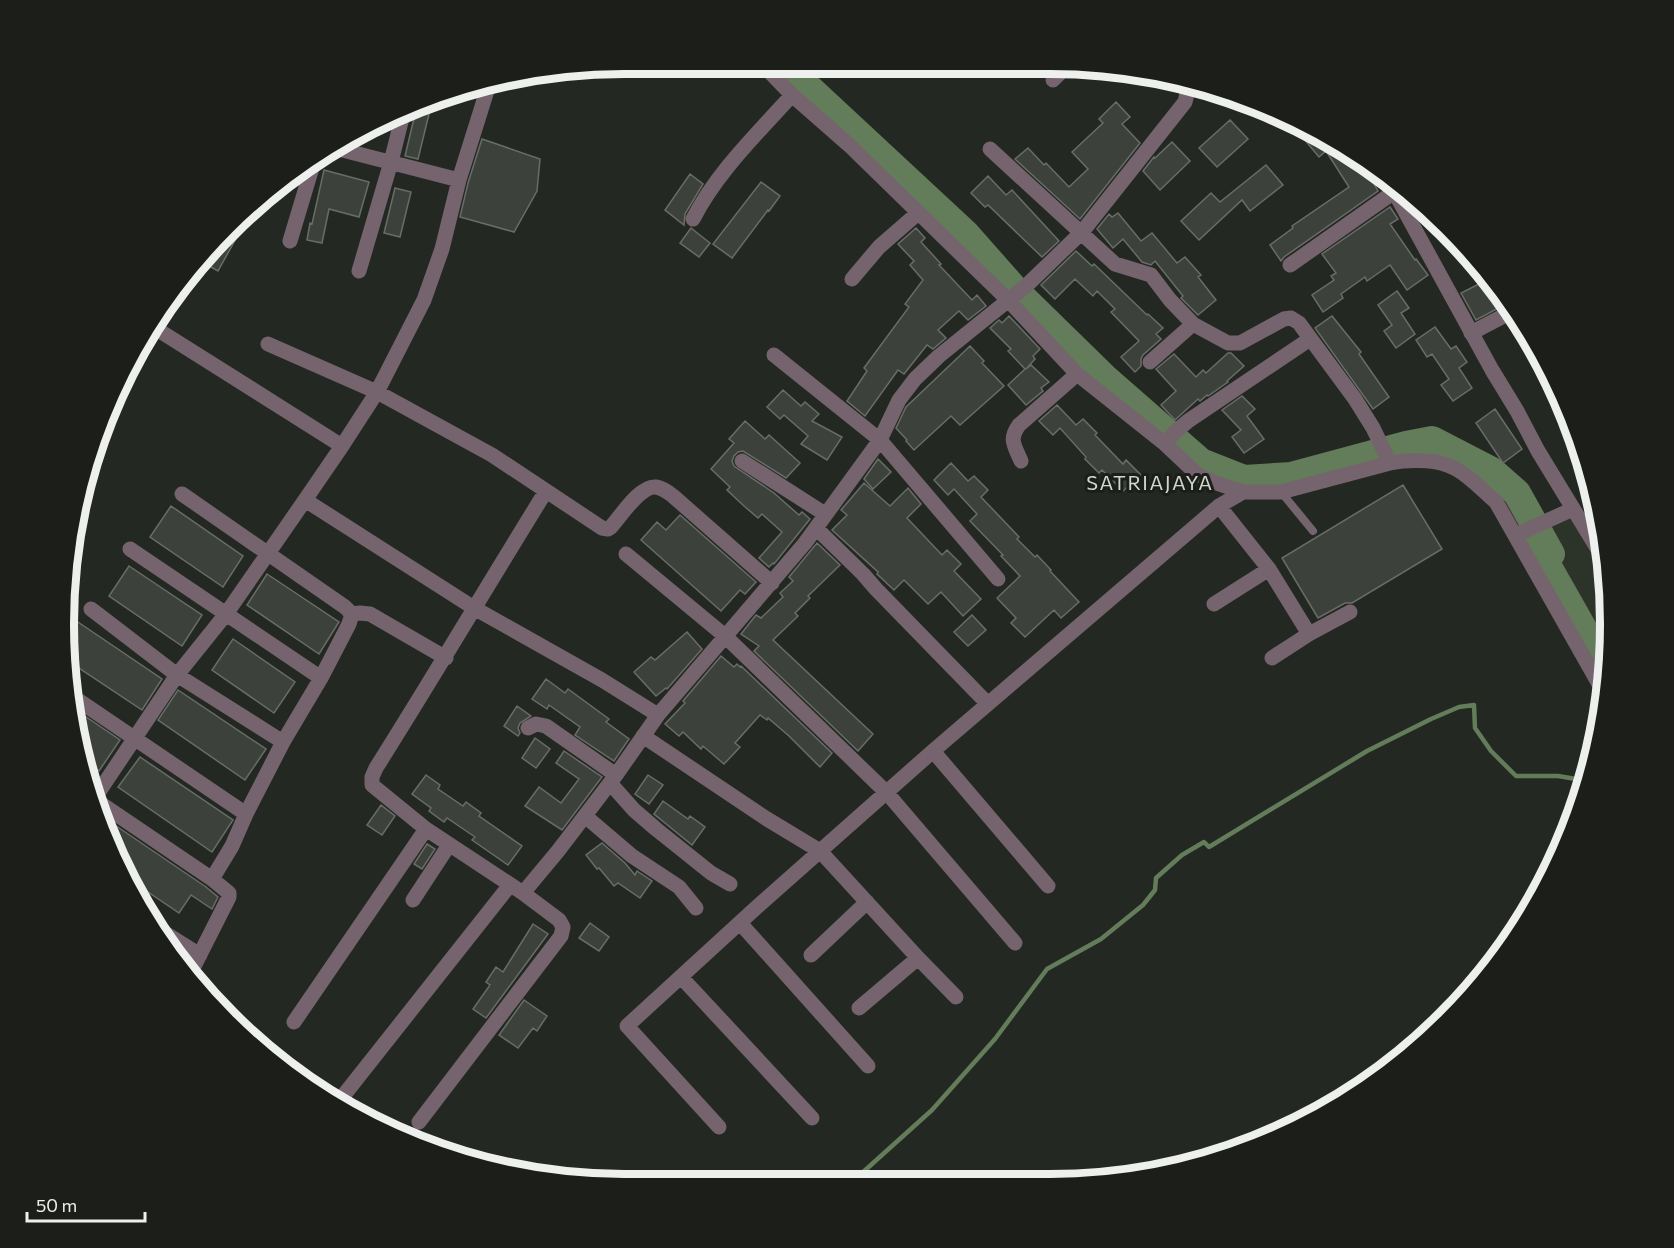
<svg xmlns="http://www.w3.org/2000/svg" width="1674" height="1248" font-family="Commissioner,sans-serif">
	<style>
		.built { fill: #2c3329 }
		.green { fill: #513646 }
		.water { fill: #637c59 }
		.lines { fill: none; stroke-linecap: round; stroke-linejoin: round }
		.stream { stroke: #637c59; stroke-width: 4.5 }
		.river { stroke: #637c59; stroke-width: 28 }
		.building { fill: #3d413b; stroke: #696d67; stroke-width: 1.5 }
		.path { stroke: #70746f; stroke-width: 3; stroke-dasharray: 3 3; stroke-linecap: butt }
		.service { stroke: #75646e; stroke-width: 8 }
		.minor { stroke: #75646e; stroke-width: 15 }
		.tertiary { stroke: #75646e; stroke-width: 15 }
		.labels { text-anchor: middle; stroke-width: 6; stroke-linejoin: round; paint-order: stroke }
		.quarter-label { font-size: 20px; letter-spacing: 1.5px; fill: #d1d6cf; stroke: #1b1e19 }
		.rim { fill: none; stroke: #edf0ec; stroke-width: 8 }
	</style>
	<rect width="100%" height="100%" fill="#242823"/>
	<path class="built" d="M1569,510L1605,561L1610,588L1608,645L1540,524Z"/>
	<path class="green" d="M761,63H782L966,234L1018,293L1105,378L1201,462L1244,478L1291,476L1406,445L1432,440L1492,471L1517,493L1535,525L1516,535L1469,478L1420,461L1281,492L1213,482L1077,374Z"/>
	<path class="water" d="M1540,524L1608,644L1606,697L1516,535Z"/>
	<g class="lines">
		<path class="stream" d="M852,1182L932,1110L995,1039L1047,969L1101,939L1143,905L1155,890L1156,878L1182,855L1204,842L1209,847L1367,751L1431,719L1459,707L1474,705L1475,728L1491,751L1516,776H1558L1576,779L1589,770"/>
		<path class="river" d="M782,63L966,234L1018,293L1105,378L1201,462L1244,479L1291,476L1406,445L1432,440L1492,471L1517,493L1551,554"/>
	</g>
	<path class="building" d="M1116,102L1130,117L1122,124L1140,143L1080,219L1015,159L1028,148L1044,165L1046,163L1069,187L1088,169L1072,152L1103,123L1099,119Z
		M416,110L429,114L418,159L405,156Z
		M1230,120L1248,139L1217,167L1199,148Z
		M1294,127L1358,156L1378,191L1284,257L1281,261L1270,245L1293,228L1292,226L1349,187L1326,151L1319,157Z
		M482,139L540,159L537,191L514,232L460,217L468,183Z
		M1172,142L1190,161L1160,190L1143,171L1154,157L1155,158Z
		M1266,165L1283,185L1250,211L1242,200L1199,240L1181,221L1211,193L1220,202Z
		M324,170L369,182L359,217L329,209L322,243L307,240L310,223L312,224Z
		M690,174L703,184L685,214L684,225L665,210Z
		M988,176L1006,195L1012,190L1059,241L1042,257L988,205L985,207L971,193Z
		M761,182L780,196L769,211L768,210L732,258L713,244Z
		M395,188L411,192L400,237L384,233Z
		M1390,207L1398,219L1390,224L1415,260L1416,259L1428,275L1407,290L1390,265L1367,281L1365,277L1341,294L1343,298L1323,312L1312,295L1334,280L1331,276L1336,273L1322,254Z
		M1118,213L1141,241L1152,233L1177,263L1185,257L1201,275L1198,277L1216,300L1198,315L1181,298L1183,296L1155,261L1151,265L1142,262L1123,239L1113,248L1097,229L1109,214L1112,217Z
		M228,227L239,233L218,271L202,262Z
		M691,228L710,243L699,257L680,243Z
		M916,228L925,238L921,242L941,264L939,265L972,300L977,295L986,306L968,320L959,311L938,330L946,338L933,349L927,345L904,374L898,370L865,416L847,401L867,371L864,368L909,307L905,304L923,280L910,265L914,261L898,244Z
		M1076,251L1092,266L1094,264L1147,315L1148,314L1163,328L1156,334L1161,339L1143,355L1141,359V366L1135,372L1121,357L1139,341L1111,312L1115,309L1097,291L1093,296L1075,279L1055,299L1041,285Z
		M1491,278L1495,283L1508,303L1476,320L1461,293Z
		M1397,291L1409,308L1401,313L1415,334L1396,348L1384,331L1392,325L1378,305Z
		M1009,316L1040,349L1033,356L1035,359L1026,369L1031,365L1049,382L1041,388L1043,391L1026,405L1008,385L1025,369L1008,351L1011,349L990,328L999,320L1002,323Z
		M1332,316L1361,352L1359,354L1389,397L1373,409L1315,328Z
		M1435,327L1451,349L1456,346L1467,362L1459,368L1472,388L1453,401L1441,385L1449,379L1432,354L1427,357L1416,340Z
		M970,346L984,361L982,363L1004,386L960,425L951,416L914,450L906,441L907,440L896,428L906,407Z
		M1228,353H1231L1244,366L1227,381L1228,382L1208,396L1207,395L1200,401L1198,399L1175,420L1161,405L1176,391L1156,369L1174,354L1196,377L1203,370L1206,373Z
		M783,390L801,406L805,402L819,414L812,421L842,437L827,460L801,444L808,436L784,415L780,419L767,407Z
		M1242,396L1255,409L1247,416L1264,439L1244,453L1232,437L1241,430L1222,410Z
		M1057,405L1076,425L1083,419L1097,433L1095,435L1123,464L1126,460L1141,475L1123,491L1102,470L1099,473L1085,459L1086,457L1060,428L1053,435L1039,421Z
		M1495,409L1522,449L1503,463L1476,423Z
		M745,421L765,439L769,435L800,463L786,478L743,451L738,452L734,456L732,461L734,466L774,493L799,515L802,512L810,519L774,564L773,563L769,567L759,558L782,532L762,514L758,518L744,506L727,490L730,487L711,469L734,443L729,439Z
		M878,459L891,472L873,489L864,479Z
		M951,463L968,481L974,476L988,490L981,497L1019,537L1017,539L1035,557L1037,555L1051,570L1050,571L1079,602L1061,618L1054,610L1025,637L1011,623L1016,618L997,598L1020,576L1001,556L1003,555L970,521L977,514L954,489L948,495L934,480Z
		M864,483L890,506L908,488L921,504L907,518L942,555L947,550L961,564L954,571L981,599L963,616L941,592L928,604L904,580L894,590L877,574L878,572L832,530L847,515L841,510Z
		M1403,485L1442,549L1352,603H1345L1318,618L1282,558Z
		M171,506L243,556L223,587L150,537Z
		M680,515L756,582L745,594L740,590L721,611L641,540L657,522L666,530Z
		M817,543L840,565L808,596L810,598L795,613L798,616L773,640L873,734L858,751L754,651L759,646L741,634L756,615L761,618L783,597L780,593L793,581L789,577Z
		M129,566L202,615L182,646L109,596Z
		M267,574L339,622L319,654L247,605Z
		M972,615L986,630L968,646L954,632Z
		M72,618L162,679L142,710L64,658L67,626Z
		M687,632L702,649L667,689L666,688L656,696L634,672L651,657L655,660Z
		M233,639L295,682L274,713L212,670Z
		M721,656L734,667L737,664L740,667L741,666L832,753L820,767L789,736L768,718L767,720L760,715L735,743L740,747L724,764L703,746L701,749L683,732L679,736L665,724L685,703L683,701Z
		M546,679L565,693L568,689L609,719L606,722L629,739L614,761L575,735L580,727L549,705L547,709L532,699Z
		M178,690L266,749L245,780L158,720Z
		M517,706L531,716L520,723L518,728L520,733L518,736L504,726Z
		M76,710L120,740L99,771L88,764Z
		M535,738L550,749L536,768L522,758Z
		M564,751L602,777L562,830L525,806L539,787L561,803L579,779L556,763Z
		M140,757L233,820L212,852L118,787Z
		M426,775L440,785L438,789L463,806L466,802L481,813L479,816L522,846L508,865L472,840L475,837L447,818L444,822L429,811L431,808L412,794Z
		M648,775L663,785L649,804L635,794Z
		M663,801L688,819L690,816L705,827L692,845L654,814Z
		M381,805L395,816L382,835L367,825Z
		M106,819L206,887L218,897L212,909L191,895L179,913L129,879L106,838L102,824Z
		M602,843L625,863L635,875L637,871L652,881L640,898L618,883L614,886L599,868L597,869L586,855Z
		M427,844L435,849L422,869L414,864Z
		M590,923L609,937L599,951L579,938Z
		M533,924L548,934L486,1018L473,1009L490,985L486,982L496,967L503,972Z
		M524,1000L547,1016L537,1031L533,1028L518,1048L499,1035Z"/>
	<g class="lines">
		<path class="path" d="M1035,296L1130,393L1154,414"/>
		<path class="service" d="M1281,492L1313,531"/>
		<path class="minor" d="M761,63L792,95L849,145L1009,301L1077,374L1165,444L1198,475L1213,482L1243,492H1281L1390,463C1405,460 1431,459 1447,465C1465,471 1482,490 1496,502L1603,691
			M1053,80L1069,64
			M331,147L459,180
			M990,149L1115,264L1151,275L1170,300L1193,324L1228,343H1240L1284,319L1291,318L1299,323L1355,399L1373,428L1390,463
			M693,219C717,172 757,134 792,95
			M290,241L314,161
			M1290,265L1394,192
			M359,271L391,162L403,114
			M852,279L879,247L918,213
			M155,328L342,446
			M1471,333L1513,311
			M268,344L377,392L492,455L602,528L608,529L611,527C621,516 640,485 656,487C662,488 668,492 673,496L772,583
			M774,355L880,440L998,579
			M1150,362L1193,324
			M1165,444L1174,433L1188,421L1310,339
			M742,461L825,514
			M1021,461C1015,446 1008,440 1019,425L1077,374
			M546,491C489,583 434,676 376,768L372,777V785L426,829L523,893L558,851L616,775L658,715L805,543L880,440L899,400L915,379L939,356L1026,286L1082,232L1185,102L1190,81
			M182,494L345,607L352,614
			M305,500L474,608L602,680L658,715
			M1219,506L1269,569L1309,634L1350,612
			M816,528L863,574L876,589L988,704
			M1516,535L1573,509
			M130,549L321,678
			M626,554L725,636L887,793L1015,943
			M1214,604L1269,569
			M91,609L177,675L283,742
			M352,614L360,613L370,614L446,658
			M1272,658L1309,634
			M72,696L246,814
			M528,728L536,724L546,726L616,775
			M643,736L767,819L820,851L918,958L956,997
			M933,751L1048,886
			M610,783L634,810L656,829L711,873L730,884
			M96,796L177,675L226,614L305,500L342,446L377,392L424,300L442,249L459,180L490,81
			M97,801L212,879L229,893V897L189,976
			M585,816L632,856L679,887L696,908
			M212,879L232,846L246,814L283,742L321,678L349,624L352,614
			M413,900L449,845
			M740,923L868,1066
			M157,928L200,955
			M811,955L867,902
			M681,977L812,1118
			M859,1008L918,958
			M294,1022L426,829
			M336,1105L510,885
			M419,1122L561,936L563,927L559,920L523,893
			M719,1127L627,1026L758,906L933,751L1219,506L1243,492"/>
		<path class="tertiary" d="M1390,184L1492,370L1517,411L1538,451L1605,561"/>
	</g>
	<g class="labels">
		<g class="quarter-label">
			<text x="1150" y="490">SATRIAJAYA</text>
		</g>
	</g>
	<path d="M0 0H1674V1248H0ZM624 74H1050A550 550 0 0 1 1600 624V624A550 550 0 0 1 1050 1174H624A550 550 0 0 1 74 624V624A550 550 0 0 1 624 74Z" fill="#1b1e19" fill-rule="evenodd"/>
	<path class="rim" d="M624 74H1050A550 550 0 0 1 1600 624V624A550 550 0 0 1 1050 1174H624A550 550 0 0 1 74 624V624A550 550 0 0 1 624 74Z"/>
	<path d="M27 1212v9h118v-9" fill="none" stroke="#edf0ec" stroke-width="3"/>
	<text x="36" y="1212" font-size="18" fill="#edf0ec" stroke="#1b1e19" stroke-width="4.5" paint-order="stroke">50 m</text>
</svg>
